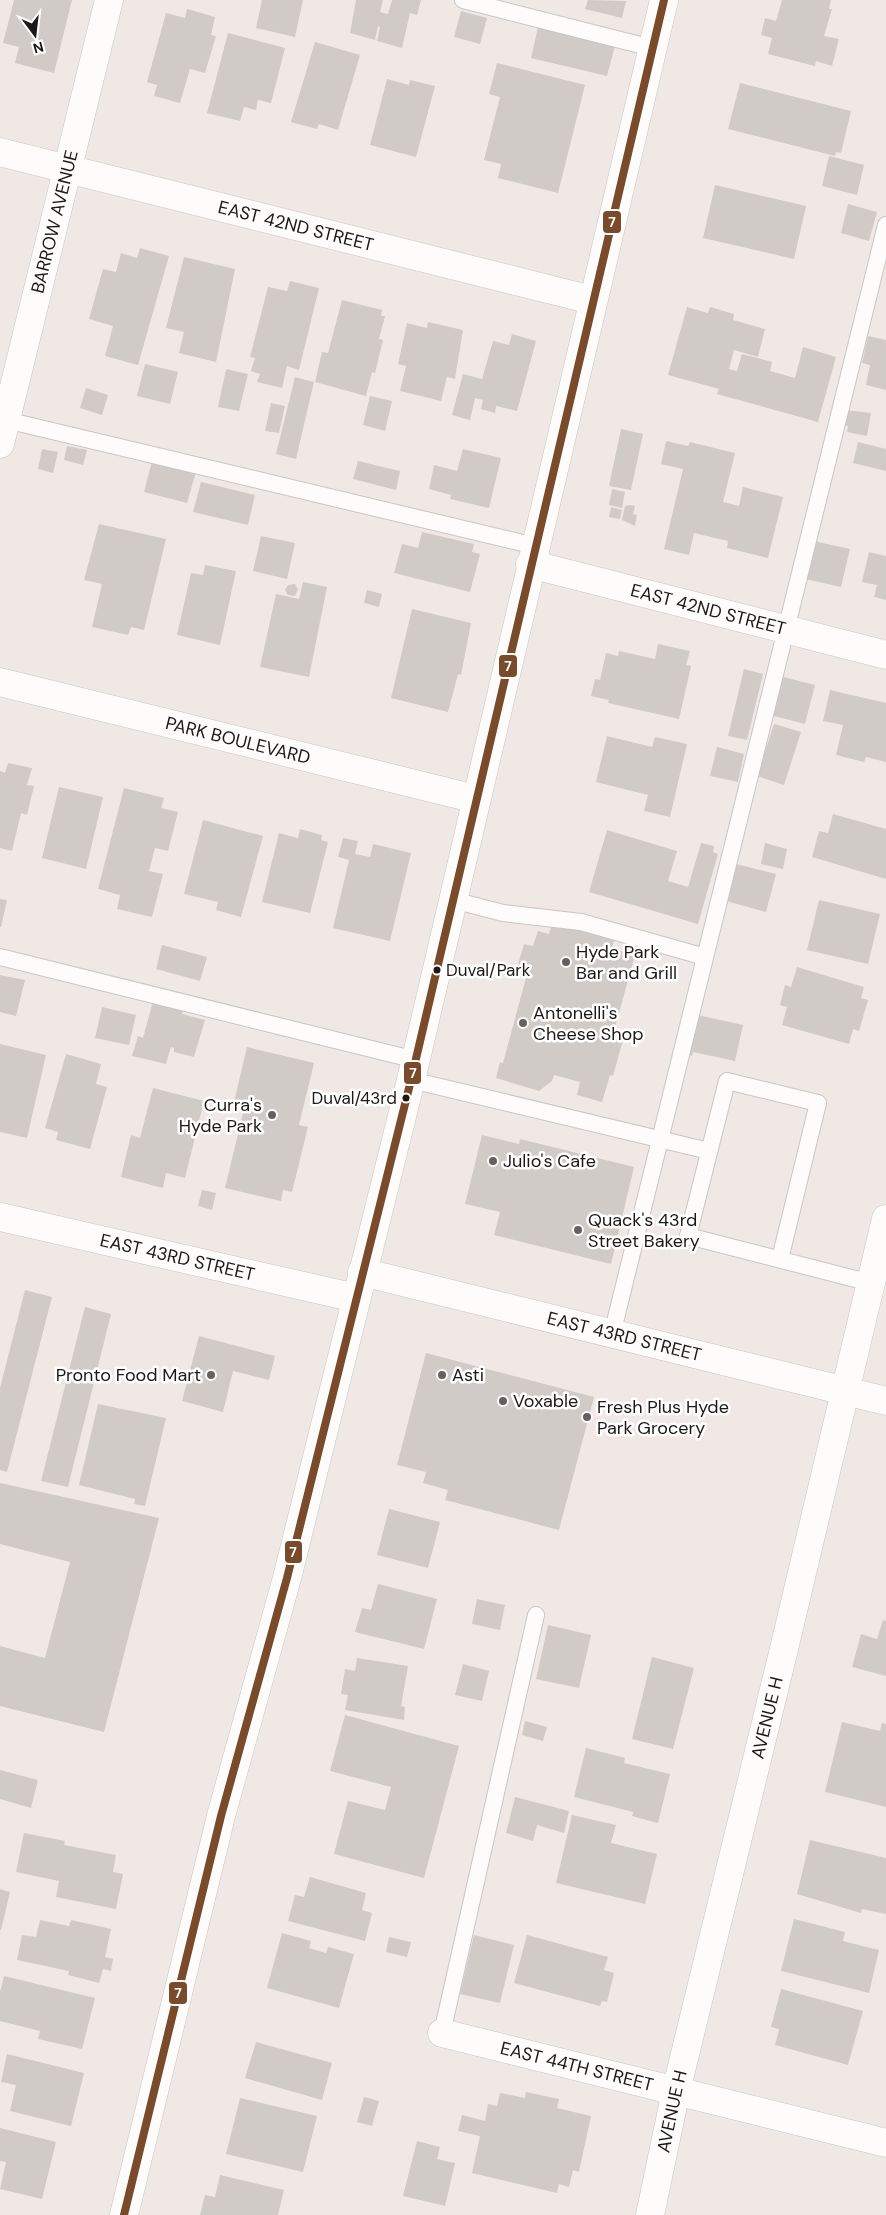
<svg xmlns="http://www.w3.org/2000/svg" width="886" height="2215" font-family="'DM Sans',sans-serif">
	<style>
		.building { fill: #d1cbc8 }
		.lines { fill: none; stroke-linecap: round; stroke-linejoin: round }
		.lane-casing { stroke: #cbc5c3; stroke-width: 18 }
		.street-casing { stroke: #cbc5c3; stroke-width: 29 }
		.secondary-casing { stroke: #cbc5c3; stroke-width: 29 }
		.lane { stroke: #fdfcfb; stroke-width: 16 }
		.street { stroke: #fdfcfb; stroke-width: 28 }
		.secondary { stroke: #fdfcfb; stroke-width: 28 }
		.bus-1-casing { stroke: #fff; stroke-width: 11 }
		.bus-1 { stroke: #7a4b2a; stroke-width: 8 }
		.poi-dot { fill: #66615e; stroke: #fff; stroke-width: 2 }
		.bus-dot { fill: #1c1816; stroke: #fff; stroke-width: 2 }
		.labels { text-anchor: middle; stroke-width: 5; stroke-linejoin: round; paint-order: stroke }
		.bus-label { font-size: 17px; fill: #1c1816; stroke: #fff; text-anchor: start }
		.street-label { font-size: 18px; fill: #1c1816; stroke: #fff }
		.poi-label { font-size: 18px; fill: #1c1816; stroke: #fff; text-anchor: start }
		.line-badge { stroke: #fff; stroke-width: 2 }
		.badge-label { font-size: 14px; text-anchor: middle; font-weight: bold; fill: #fff }
	</style>
	<rect width="100%" height="100%" fill="#f0e8e5"/>
	<path class="building" d="M14,0H72L54,73L15,63L19,47L3,43Z
		M262,0H303L295,37L256,28Z
		M356,0H383L380,12L388,14L392,0H421L417,15L410,13L402,48L377,41L380,27L378,26L375,40L350,33Z
		M588,0L626,1L622,18L585,9Z
		M782,0H831L829,9H832L824,36L839,39L832,66L816,61L815,66L768,54L772,38L761,35L765,18L776,21Z
		M187,9L215,17L211,35L216,36L205,73L190,69L180,103L154,96L157,85L147,82L166,13L185,18Z
		M461,11L487,18L480,44L454,37Z
		M539,23L616,42L607,76L531,58Z
		M228,33L285,48L271,103L258,100L256,110L244,107L240,121L207,113Z
		M315,42L360,55L338,130L319,124L317,129L291,122Z
		M497,63L585,85L558,193L498,178L501,164L484,160L500,97L489,94Z
		M387,79L409,85L410,80L435,86L416,157L370,145Z
		M740,83L851,111L841,153L836,152L835,156L728,129Z
		M829,156L864,165L857,195L822,186Z
		M715,185L806,206L794,259L703,238Z
		M848,204L877,212L869,241L841,233Z
		M140,248L169,256L138,365L105,356L113,326L89,319L103,269L116,272L121,253L137,258Z
		M184,257L235,269L216,362L179,353L184,332L166,328Z
		M290,281L319,288L299,370L287,366L282,388L257,382L260,374L251,371L255,358L250,357L268,287L287,291Z
		M342,300L382,310L381,316H385L379,339L383,340L375,373L372,372L366,396L315,382L322,352L328,353Z
		M687,307L708,313L710,307L734,314L733,320L765,329L758,357L734,350L729,369L737,371L742,354L772,362L770,371L795,378L803,347L836,357L818,422L717,394L719,389L668,375Z
		M428,322L463,330L455,379L447,377L441,401L400,391L406,366L398,364L407,323L427,328Z
		M512,334L536,341L517,411L496,406L495,413L481,409L483,400L475,398L470,420L452,415L463,374L482,379L493,341L509,345Z
		M868,336L886,340V390L866,385L870,365L862,363Z
		M145,364L178,372L170,404L137,396Z
		M226,369L248,374L239,411L218,407Z
		M295,377L314,382L296,459L276,454Z
		M86,388L108,395L102,415L80,408Z
		M370,396L392,401L385,431L363,425Z
		M271,403L285,406L279,433L265,431Z
		M844,410L871,413L867,436L847,432L848,426L841,425Z
		M621,429L643,434L631,490L609,486Z
		M666,441L688,446L690,442L735,453L723,502L739,506L743,487L783,497L768,558L727,548L728,541L694,533L689,555L664,549L683,469L661,464Z
		M858,442L886,449V471L853,463Z
		M67,446L87,450L83,465L64,460Z
		M42,449L58,452L53,473L38,469Z
		M463,449L501,458L489,508L450,499L451,495L429,489L434,465L457,471Z
		M152,461L196,472L187,503L144,492Z
		M358,461L400,471L396,490L353,479Z
		M201,482L255,495L248,525L193,512Z
		M612,489L625,492L622,508L609,505Z
		M629,505L635,506L633,514L637,515L635,526L622,520L625,506Z
		M611,507L622,510L620,519L609,517Z
		M99,524L166,539L144,630L131,627L128,635L92,627L102,584L84,580Z
		M422,532L474,544L472,552L480,554L470,592L394,573L402,544L418,548Z
		M261,536L295,543L287,579L253,571Z
		M813,541L850,549L841,587L805,579Z
		M869,552L886,556V600L874,597L877,585L862,582Z
		M205,565L236,571L220,645L177,635L191,573L203,575Z
		M303,582L327,587L309,677L260,667L276,594L299,599Z
		M295,584L298,590L295,596L288,595L285,590L288,585Z
		M367,590L382,594L379,607L364,603Z
		M412,609L471,623L461,675L458,674L448,712L391,698Z
		M658,644L690,651L686,665L691,666L679,719L608,703L609,700L591,696L595,679L600,680L606,653L618,656L619,651L655,659Z
		M744,669L763,674L747,740L728,736Z
		M780,676L815,685L805,724L770,715Z
		M830,690L886,703V762L866,757L864,762L836,755L843,725L823,721Z
		M774,724L801,732L784,785L757,776Z
		M607,736L652,747L655,737L687,744L670,817L644,811L648,795L596,782Z
		M717,747L744,754L738,782L710,776Z
		M8,763L32,768L27,785L34,786L27,815L21,813L12,851L0,848V771L5,773Z
		M59,787L103,797L86,869L42,858Z
		M124,788L164,798L161,808L178,812L168,851L155,848L149,871L163,874L152,917L117,909L120,895L98,889Z
		M833,814L886,829V879L812,857L819,831L828,833Z
		M203,820L263,836L241,917L216,910L218,902L184,894Z
		M300,829L322,835L321,840L328,842L310,913L262,902L279,833L298,838Z
		M607,830L677,851L668,881L688,887L701,843L714,846L713,852L718,854L698,924L589,892Z
		M343,838L358,841L355,854L370,857L373,844L411,853L390,941L333,928L349,860L338,857Z
		M765,843L787,849L783,869L761,864Z
		M736,864L776,874L766,912L726,901Z
		M0,899L7,900L1,927H0Z
		M819,900L880,914L868,964L807,950Z
		M553,920L615,937L612,948L635,955L614,1031L625,1033L613,1076L610,1075L602,1102L577,1095L580,1082L554,1075L552,1081L539,1091L496,1078L500,1062L503,1063L527,974L516,971L524,944L533,946L538,931L549,934Z
		M162,945L207,957L200,981L156,969Z
		M797,967L864,987L861,998L868,1000L859,1031L853,1029L849,1044L782,1025L787,1007L780,1005L785,985L791,987Z
		M0,975L25,980L16,1016L0,1012Z
		M153,1001L184,1009L182,1014L205,1020L194,1057L174,1052V1048L171,1047L166,1064L132,1056L138,1036L143,1038Z
		M102,1007L136,1015L129,1045L95,1038Z
		M693,1014L743,1025L735,1061L693,1052L692,1056L685,1054Z
		M0,1044L46,1055L27,1138L0,1132Z
		M247,1047L314,1063L299,1125L308,1127L292,1192L283,1190L281,1201L225,1188L245,1105L234,1102Z
		M66,1054L101,1064L96,1084L107,1087L90,1149L56,1140L58,1132L45,1128Z
		M153,1088L204,1101L185,1178L166,1173L163,1188L121,1177L131,1135L140,1138Z
		M482,1135L519,1144L520,1139L634,1167L611,1264L494,1235L500,1212L465,1204Z
		M202,1190L216,1193L212,1210L198,1206Z
		M25,1290L52,1297L7,1472L0,1470V1388Z
		M85,1307L111,1314L68,1487L41,1481Z
		M199,1336L275,1356L269,1380L233,1371L223,1412L182,1401Z
		M426,1353L594,1397L559,1530L445,1500L448,1490L423,1483L426,1472L397,1465Z
		M98,1404L166,1418L145,1506L134,1504L135,1499L79,1485Z
		M0,1483L159,1518L104,1732L0,1706V1646L45,1658L70,1562L0,1544Z
		M389,1509L440,1522L428,1568L377,1555Z
		M378,1584L437,1599L424,1649L355,1632L362,1608L371,1610Z
		M477,1599L505,1605L500,1630L472,1624Z
		M883,1620L886,1621V1676L852,1667L861,1634L877,1639Z
		M548,1625L591,1635L579,1688L536,1679Z
		M652,1657L694,1668L673,1749L632,1739Z
		M357,1658L408,1666L401,1706L405,1707L404,1720L345,1710L348,1695L341,1694L345,1669L355,1671Z
		M463,1664L489,1671L482,1701L455,1695Z
		M345,1715L459,1746L424,1878L334,1854L348,1801L385,1810L391,1787L330,1771Z
		M525,1721L547,1727L543,1741L522,1735Z
		M842,1722L880,1731L882,1723L886,1724V1807L825,1792Z
		M586,1748L625,1758L624,1763L670,1774L658,1823L632,1816L633,1812L574,1797Z
		M0,1770L38,1780L31,1808L0,1799Z
		M515,1797L569,1811L564,1833L537,1825L533,1841L506,1833Z
		M572,1815L616,1825L611,1843L657,1854L645,1904L556,1883Z
		M24,1833L65,1841L64,1845L116,1855L113,1872L123,1874L116,1909L56,1897L59,1881L16,1872Z
		M810,1840L886,1858V1914L862,1909L861,1913L797,1894Z
		M310,1877L366,1893L362,1910L372,1913L365,1941L288,1921L295,1895L304,1897Z
		M0,1889L10,1892L1,1930H0Z
		M794,1919L845,1932L843,1941L879,1950L869,1993L781,1971Z
		M40,1920L69,1926L71,1920L111,1929L105,1957L113,1959L111,1971L103,1969L99,1983L68,1975L69,1971L17,1960L22,1935L36,1937Z
		M282,1933L311,1941L309,1948L326,1953L328,1947L354,1954L339,2008L267,1988Z
		M474,1935L514,1945L500,2003L460,1994Z
		M527,1935L608,1957L604,1970L614,1973L607,2002L602,2001L600,2006L514,1983Z
		M389,1937L411,1942L407,1957L386,1952Z
		M4,1976L95,1998L82,2049L38,2039L40,2031L0,2021V1992Z
		M781,1989L863,2011L848,2065L775,2045L779,2029L771,2027Z
		M256,2042L332,2063L322,2100L245,2078Z
		M7,2054L84,2073L71,2126L10,2111L16,2085L1,2082Z
		M526,2092L559,2099L557,2108L591,2116L579,2172L573,2170L569,2187L559,2184L557,2193L472,2173L480,2136L458,2131L462,2115L485,2121L488,2104L497,2106L500,2093L525,2098Z
		M364,2097L379,2101L372,2126L357,2122Z
		M240,2098L317,2116L303,2172L226,2154Z
		M0,2128L56,2142L42,2199L0,2189L6,2162L0,2161Z
		M417,2141L440,2147L437,2159L455,2163L445,2206L403,2196Z
		M220,2175L284,2190L278,2215H200L205,2195L215,2197Z"/>
	<g class="lines">
		<g class="lane-casing">
			<path id="lane" d="M463,0L652,48
				M6,420L535,546
				M453,900L503,913L581,922L705,957
				M0,957L416,1060
				M411,1080L709,1151
				M780,1259L818,1103L727,1081L688,1236L871,1283
				M612,1334L886,225
				M442,2033L536,1615"/>
		</g>
		<g class="street-casing">
			<g id="street">
				<path id="s1" d="M0,152L592,300"/>
				<path id="s2" d="M0,444L109,0"/>
				<path id="s3" d="M530,564L886,655"/>
				<path id="s4" d="M0,682L476,799"/>
				<path id="s5" d="M0,1217L356,1298"/>
				<path id="s6" d="M362,1272L886,1401"/>
				<path id="s7" d="M442,2033L886,2143"/>
				<path id="s8" d="M650,2215L676,2091L783,1653L886,1219"/>
			</g>
		</g>
		<g class="secondary-casing">
			<path id="secondary" d="M124,2215L221,1816L287,1578L411,1080L664,0"/>
		</g>
		<use href="#lane" class="lane"/>
		<use href="#street" class="street"/>
		<use href="#secondary" class="secondary"/>
		<g class="bus-1-casing">
			<path id="bus-1" d="M124,2215L221,1816L287,1578L411,1080L664,0"/>
		</g>
		<use href="#bus-1" class="bus-1"/>
	</g>
	<g class="poi-dot">
		<circle cx="566" cy="962" r="5"/>
		<circle cx="523" cy="1023" r="5"/>
		<circle cx="272" cy="1115" r="5"/>
		<circle cx="493" cy="1161" r="5"/>
		<circle cx="578" cy="1230" r="5"/>
		<circle cx="211" cy="1375" r="5"/>
		<circle cx="442" cy="1375" r="5"/>
		<circle cx="503" cy="1401" r="5"/>
		<circle cx="587" cy="1417" r="5"/>
	</g>
	<g class="bus-dot">
		<circle cx="437" cy="970" r="4.5"/>
		<circle cx="406" cy="1098" r="4.5"/>
	</g>
	<g class="labels">
		<g class="bus-label">
			<text x="446" y="976">Duval/Park</text>
			<text x="397" y="1104" text-anchor="end">Duval/43rd</text>
		</g>
		<g class="street-label">
			<text dy="6" stroke="none"><textPath href="#s2" startOffset="229">BARROW AVENUE</textPath></text>
			<text dy="6" stroke="none"><textPath href="#s1" startOffset="305">EAST 42ND STREET</textPath></text>
			<text dy="6" stroke="none"><textPath href="#s3" startOffset="184">EAST 42ND STREET</textPath></text>
			<text dy="6" stroke="none"><textPath href="#s4" startOffset="245">PARK BOULEVARD</textPath></text>
			<text dy="6" stroke="none"><textPath href="#s5" startOffset="182">EAST 43RD STREET</textPath></text>
			<text dy="6" stroke="none"><textPath href="#s6" startOffset="270">EAST 43RD STREET</textPath></text>
			<text dy="6" stroke="none"><textPath href="#s8" startOffset="511">AVENUE H</textPath></text>
			<text dy="6" stroke="none"><textPath href="#s7" startOffset="139">EAST 44TH STREET</textPath></text>
			<text dy="6" stroke="none"><textPath href="#s8" startOffset="106">AVENUE H</textPath></text>
		</g>
		<g class="poi-label">
			<text x="576" y="958">Hyde Park<tspan x="576" dy="21">Bar and Grill</tspan></text>
			<text x="533" y="1019">Antonelli's<tspan x="533" dy="21">Cheese Shop</tspan></text>
			<text x="262" y="1111" text-anchor="end">Curra's<tspan x="262" dy="21">Hyde Park</tspan></text>
			<text x="503" y="1167">Julio's Cafe</text>
			<text x="588" y="1226">Quack's 43rd<tspan x="588" dy="21">Street Bakery</tspan></text>
			<text x="201" y="1381" text-anchor="end">Pronto Food Mart</text>
			<text x="452" y="1381">Asti</text>
			<text x="513" y="1407">Voxable</text>
			<text x="597" y="1413">Fresh Plus Hyde<tspan x="597" dy="21">Park Grocery</tspan></text>
		</g>
	</g>
	<g class="line-badge">
		<rect x="602" y="210" width="20" height="24" rx="5" fill="#7a4b2a"/>
		<rect x="498" y="654" width="20" height="24" rx="5" fill="#7a4b2a"/>
		<rect x="403" y="1061" width="19" height="24" rx="5" fill="#7a4b2a"/>
		<rect x="284" y="1540" width="19" height="24" rx="5" fill="#7a4b2a"/>
		<rect x="168" y="1981" width="20" height="24" rx="5" fill="#7a4b2a"/>
	</g>
	<g class="badge-label">
		<text x="612" y="227">7</text>
		<text x="508" y="671">7</text>
		<text x="413" y="1078">7</text>
		<text x="293" y="1557">7</text>
		<text x="178" y="1998">7</text>
	</g>
	<g transform="translate(35 35) rotate(165)" stroke="#ffffff" stroke-width="4" paint-order="stroke">
	<path d="M0-4L9 19L0 12L-9 19Z" fill="#1c1816"/>
	<text y="-8" font-size="14" font-weight="bold" text-anchor="middle" fill="#1c1816">N</text>
	</g>
</svg>
